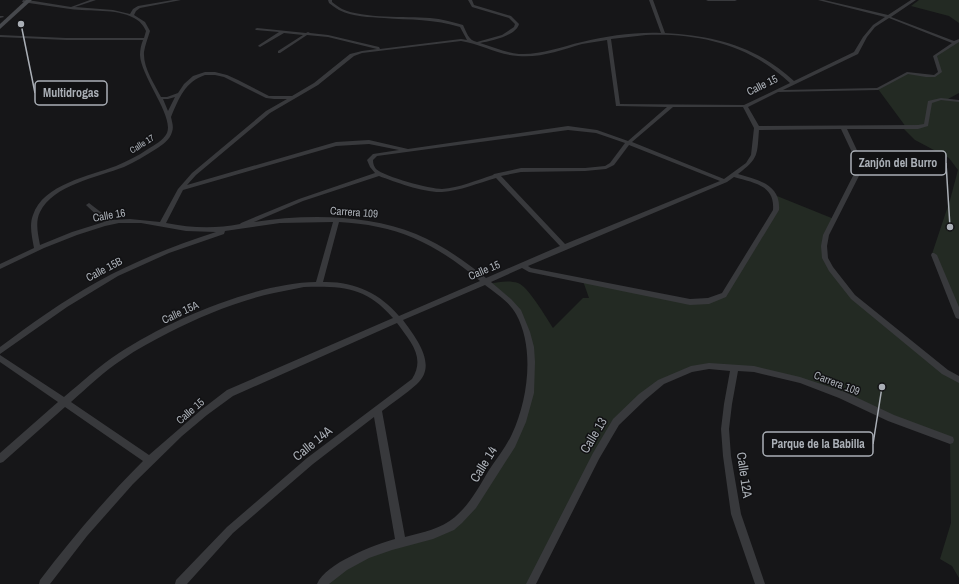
<svg xmlns="http://www.w3.org/2000/svg" width="959" height="584" font-family="'Archivo Narrow',sans-serif">
	<style>
		.green { fill: #232a23 }
		.lines { fill: none; stroke-linecap: round; stroke-linejoin: round }
		.minor { fill: #38393c; fill-rule: evenodd }
		.secondary { fill: #46484c; fill-rule: evenodd }
		.labels { text-anchor: middle; stroke-width: 3; stroke-linejoin: round; paint-order: stroke }
		.far-street-label { font-size: 9px; fill: #aaafb6; stroke: #111113 }
		.street-label { font-size: 11px; fill: #aaafb6; stroke: #111113 }
		.near-street-label { font-size: 13px; fill: #aaafb6; stroke: #111113 }
		.leader { fill: none; stroke: #aaafb6; stroke-width: 1.5 }
		.callout-dot { fill: #aaafb6; stroke: #111113; stroke-width: 1.5 }
		.callout { fill: #111113; stroke: #aaafb6; stroke-width: 1.5 }
		.callout-label { font-size: 12px; text-anchor: middle; font-weight: bold; fill: #aaafb6 }
	</style>
	<rect width="100%" height="100%" fill="#161618"/>
	<path class="green" d="M919,0H959V23L949,16L911,6Z
		M959,40V93L948,99L959,101V316L932,254L950,200L958,170L949,158L915,140L903,128L906,127L878,89L907,73L935,76L940,72L935,56Z
		M777,196L834,219L826,235L825,258L853,297L959,380V578L952,566L940,559L951,523L950,440L842,395L754,369L709,366L661,382L616,422L531,584H322L350,561L401,543L464,517L515,438L532,370L521,316L489,284C499,282 508,280 518,283C528,286 547,319 553,328L583,298H589L583,281L690,302L724,295L776,210Z"/>
	<g class="lines">
		<path class="minor" d="M23,0L34,1L71,7L90,0H96L75,7L113,10L130,14L133,9L138,6L173,0H181L140,8L136,11L134,15L145,22L150,31C148,38 145,45 144,52C143,68 154,83 161,97H167L178,93L184,84L193,76L205,72H215L227,75L238,80L269,96H292L314,83L350,54L362,51L377,49L328,37L307,35L280,53H278V51L303,35L284,33L260,47L258,46L259,45L279,32L256,30L255,29L257,28L306,33L308,32L310,33L328,35L379,47L380,49L461,39L467,40L460,27C435,19 410,20 384,18C370,17 352,17 339,10C335,8 332,5 329,3L328,0H332V2C335,4 338,7 342,9C364,19 405,16 430,18C442,19 452,22 463,25C467,33 468,40 477,42L502,35L514,27L515,24L509,18L472,7L468,0H472L474,5L511,16L519,24C516,36 491,41 480,43C493,47 506,53 519,54C541,55 560,47 582,42C607,36 634,32 661,33L649,0H653L665,33C715,36 756,46 794,81L854,52L863,37L873,25L885,17L818,0H824L888,15L911,0H916L891,17L954,41L959,39V42L937,56L942,72L935,77H926L908,74L878,90L778,92L748,107L759,126L918,125L924,124L928,101L941,98L959,100V102L941,100L932,103L928,126L918,129H847L863,163V168L829,235L827,246L828,258L833,267L855,295L948,370L959,376V383L942,374L851,299L829,271L822,258L821,246L823,235L857,168V163L841,129L759,130C757,155 759,158 738,174C758,180 781,184 779,210L726,297L709,304L690,305L529,272L522,268L491,282L511,299L521,310L530,332L534,347L535,362L534,393L526,422L515,447L476,508L462,523L454,530L433,539L392,550L369,558L347,570L329,584H317C326,563 374,545 395,539L374,417L313,464L233,533L187,584H175L176,580L227,527L307,458L412,379C426,357 410,341 397,323L233,396L207,415L182,436L133,484L87,536L50,584H39L40,580C72,538 106,498 143,461L65,407L3,462L0,463V453L58,402L0,362V355L64,397C82,382 99,366 119,353C169,320 256,283 316,282L333,222L280,223L225,231L224,234L169,253L118,276L67,307L0,354V347C31,324 63,301 97,282C135,261 175,245 216,232L186,231L141,223H119L105,226L77,235L44,248L0,269V264L34,248C32,237 29,225 33,215C43,184 90,176 116,166C127,161 138,156 148,149C154,145 163,141 167,133C174,116 141,77 140,55C140,50 141,45 143,40H66L0,37V35L66,38H144L146,31C143,25 140,21 134,18C115,8 91,12 70,9C54,7 38,4 22,2ZM889,18L952,43L933,56L938,72L934,75L907,72L877,88L783,90L858,54L867,37L875,27ZM646,35C700,33 750,45 790,83L744,105L620,104L611,39ZM607,40L616,106L667,107L628,141L597,130L568,126L408,149L369,140L336,142L187,185L196,175L270,113L318,85L354,56L362,53L461,41C480,44 499,55 518,56C541,58 561,50 582,44C590,43 599,41 607,40ZM205,75H215L224,77L266,98L274,99H287L266,111L192,173L178,189L160,222L130,219L111,220L89,203L86,205L87,206L104,222L72,232L40,245C38,234 35,222 40,212C53,185 98,177 124,167C135,162 145,156 156,149C162,145 170,140 172,132C174,127 172,122 171,117C179,98 185,82 205,75ZM175,97L168,111L163,99H168ZM673,107H743L754,128L751,155L746,163L724,179L632,142ZM568,130L596,133L625,143L610,163L605,166L585,168H521L494,174L493,175C477,180 459,188 442,189C430,189 385,177 376,169C374,166 373,164 373,160L377,156ZM369,144L399,150L373,154L367,160L370,167L375,173L299,199L241,223L240,224C215,229 191,228 166,223L183,190L336,146ZM629,145L720,181L565,244L501,176L521,172L585,171L606,169L614,165ZM379,176C395,182 425,193 442,192C460,191 478,183 496,178L560,246L486,278C465,261 442,245 416,234C368,214 305,214 254,222L303,201ZM734,177C754,183 775,185 773,210L722,293L708,298L690,299L531,268L528,266L727,182ZM339,222C352,223 365,224 378,227C416,234 451,256 480,281L399,316C380,293 353,281 323,282ZM485,285C495,293 509,301 516,314C535,348 528,400 512,434C506,447 497,458 489,470C479,487 470,504 455,517C441,529 423,532 405,537L382,411C393,402 406,394 417,384C438,365 416,338 403,320ZM304,287C343,286 366,287 393,318L227,390L201,410L149,455L71,402C88,387 104,371 123,359C137,349 153,341 168,333C201,316 237,301 274,293C284,291 294,289 304,287Z
			M706,0H737L735,1H708Z
			M0,16H3L4,17L0,18Z
			M932,253H934L937,255L959,307V319L956,318L955,316L931,255Z
			M709,363L754,366L800,377L845,392L894,415L953,437L954,440L953,443L950,444L888,421L839,398L800,383L754,372L738,371L732,404L729,429L731,456L741,514L765,584H755L731,514L723,456L721,429L724,404L730,371L709,369L692,372L664,384L645,400L619,425L599,459L536,584H526L593,453L613,419L639,394L658,380L691,366Z"/>
		<path class="secondary" d="M26,0H32L0,29V24Z"/>
	</g>
	<g class="labels">
		<g class="far-street-label">
			<text transform="translate(142 144) rotate(-32)" y="3">Calle 17</text>
		</g>
		<g class="street-label">
			<text transform="translate(762 85) rotate(-26)" y="4">Calle 15</text>
			<text transform="translate(354 212) rotate(4)" y="4">Carrera 109</text>
			<text transform="translate(109 215) rotate(-10)" y="4">Calle 16</text>
			<text transform="translate(104 269) rotate(-28)" y="4">Calle 15B</text>
			<text transform="translate(484 270) rotate(-23)" y="4">Calle 15</text>
			<text transform="translate(180 312) rotate(-25)" y="4">Calle 15A</text>
			<text transform="translate(837 383) rotate(21)" y="4">Carrera 109</text>
			<text transform="translate(190 411) rotate(-41)" y="4">Calle 15</text>
		</g>
		<g class="near-street-label">
			<text transform="translate(593 435) rotate(-59)" y="5">Calle 13</text>
			<text transform="translate(312 443) rotate(-39)" y="5">Calle 14A</text>
			<text transform="translate(483 464) rotate(-58)" y="5">Calle 14</text>
			<text transform="translate(745 475) rotate(82)" y="5">Calle 12A</text>
		</g>
	</g>
	<path class="leader" d="M21 24L35 93M950 227L946 163M882 387L873 444"/>
	<g class="callout-dot">
		<circle cx="21" cy="24" r="4"/>
		<circle cx="950" cy="227" r="4"/>
		<circle cx="882" cy="387" r="4"/>
	</g>
	<g class="callout">
		<rect x="35" y="81" width="72" height="24" rx="4"/>
		<rect x="851" y="151" width="95" height="24" rx="4"/>
		<rect x="763" y="432" width="110" height="24" rx="4"/>
	</g>
	<g class="callout-label">
		<text x="71" y="97">Multidrogas</text>
		<text x="898" y="167">Zanjón del Burro</text>
		<text x="818" y="448">Parque de la Babilla</text>
	</g>
</svg>
